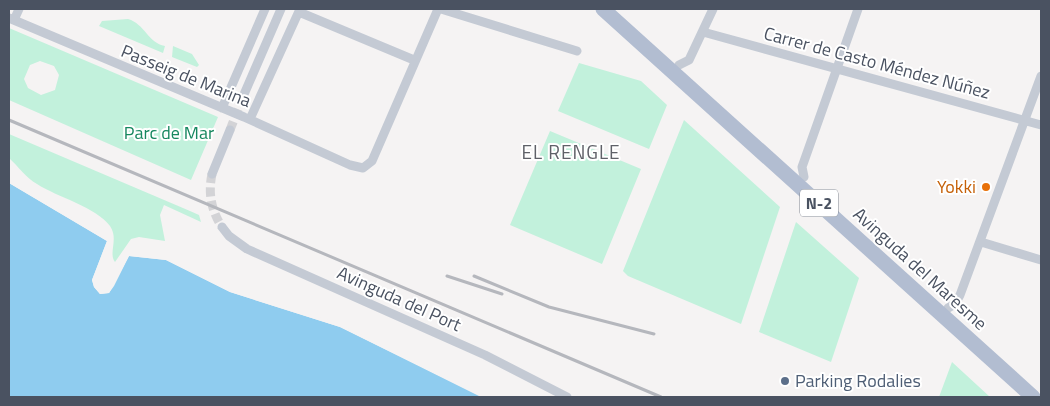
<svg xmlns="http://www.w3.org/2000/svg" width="1050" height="406" font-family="'Titillium Web',sans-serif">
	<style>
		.green { fill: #c2f1dc; fill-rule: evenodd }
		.water { fill: #8fccef }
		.pier { fill: #f5f3f3 }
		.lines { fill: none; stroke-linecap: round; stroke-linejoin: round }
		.street-tunnel { stroke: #d3d3d6; stroke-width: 9; stroke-dasharray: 9 4.5; stroke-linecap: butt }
		.street { stroke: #c4cad4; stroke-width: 9 }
		.primary { stroke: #b2bdd1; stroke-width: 15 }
		.rail { stroke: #b5b7bd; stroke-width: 3 }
		.food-dot { fill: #e8710a; stroke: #fff; stroke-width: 2 }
		.service-dot { fill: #5c6f8a; stroke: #fff; stroke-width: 2 }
		.labels { text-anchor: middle; stroke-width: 4; stroke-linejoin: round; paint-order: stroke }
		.shield { fill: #fff; stroke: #808690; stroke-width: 1 }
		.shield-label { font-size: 16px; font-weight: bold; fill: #4a5261 }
		.street-label { font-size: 18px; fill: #4a5261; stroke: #fff }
		.park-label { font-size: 18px; fill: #16875f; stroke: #fff }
		.food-label { font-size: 18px; fill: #c56008; stroke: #fff; text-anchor: end }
		.service-label { font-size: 18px; fill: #4e5e75; stroke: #fff; text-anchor: start }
		.neighbourhood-label { font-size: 19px; letter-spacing: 1px; fill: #5f6168; stroke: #fff }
	</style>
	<rect width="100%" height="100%" fill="#f5f3f3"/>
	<path class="green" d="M128,19C145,24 148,43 165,46L163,53L99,26L102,21Z
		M9,28L218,117L191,180L9,100ZM40,61L54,66L59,75L55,90L41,95L28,88L24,79L30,65Z
		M173,46L192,54L199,65L197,67L172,57Z
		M579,63L641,81L667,105L649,149L558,111Z
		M684,120L780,207L741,324L628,276L623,271Z
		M550,131L641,169L602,264L510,225Z
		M9,134L190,211L199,215L201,222L164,205L160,215L165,241L139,237L131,239L115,262C108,253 119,239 110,226C96,207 57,197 37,184C26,178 18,166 9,158Z
		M796,222L859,278L831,362L759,332Z
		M952,362L990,397H939Z"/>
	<path class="water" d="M9,183L107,241L92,280L94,287L100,294L109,293L129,256L166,260L230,292L340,327L481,397H9Z"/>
	<path class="pier" d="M9,181L109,239L95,281L101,291H107L112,285L128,254L167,257L231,289L341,324L397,354L452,378L483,397L340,327L230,292L166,260L129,256L114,286L109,293L100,294L94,287L92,280L107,241L9,183Z"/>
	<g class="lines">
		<path class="street-tunnel" d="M230,130L242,99
			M212,174C208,193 211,210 222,227"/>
		<path class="street" d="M441,9L577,51
			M299,12L414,60
			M9,18L244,117L350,165L363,168L372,161L438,9
			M14,20L19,9
			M703,32L1041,125
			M679,65L689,60L713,9
			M242,99L281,9
			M222,108L265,9
			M250,119L300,9
			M212,174L230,130
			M804,177L802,167L858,9
			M222,227L229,236L247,249L485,355L567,397
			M981,242L1041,260
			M948,308L955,304L960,295L1041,76"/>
		<path class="primary" d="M603,9L1033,397"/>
		<path class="rail" d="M9,120L661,397
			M447,276L502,294
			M474,276L549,307L654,334"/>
	</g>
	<circle class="food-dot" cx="986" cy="187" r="5"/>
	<circle class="service-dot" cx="785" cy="381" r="5"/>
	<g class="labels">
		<rect class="shield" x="800" y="189.5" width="38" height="27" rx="4"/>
		<g class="shield-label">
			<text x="819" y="209">N-2</text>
		</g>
		<g class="street-label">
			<text transform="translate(877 63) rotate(15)" y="6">Carrer de Casto Méndez Núñez</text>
			<text transform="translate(186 76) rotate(22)" y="6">Passeig de Marina</text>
			<text transform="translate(920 269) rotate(42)" y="6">Avinguda del Maresme</text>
			<text transform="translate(399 299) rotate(24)" y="6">Avinguda del Port</text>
		</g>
		<g class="park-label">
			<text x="169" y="139">Parc de Mar</text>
		</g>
		<g class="food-label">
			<text x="976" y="193">Yokki</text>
		</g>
		<g class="service-label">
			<text x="795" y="387">Parking Rodalies</text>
		</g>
		<g class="neighbourhood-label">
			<text x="571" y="159">EL RENGLE</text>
		</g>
	</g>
	<rect width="1050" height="406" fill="none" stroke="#4a5261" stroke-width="20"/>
</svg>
